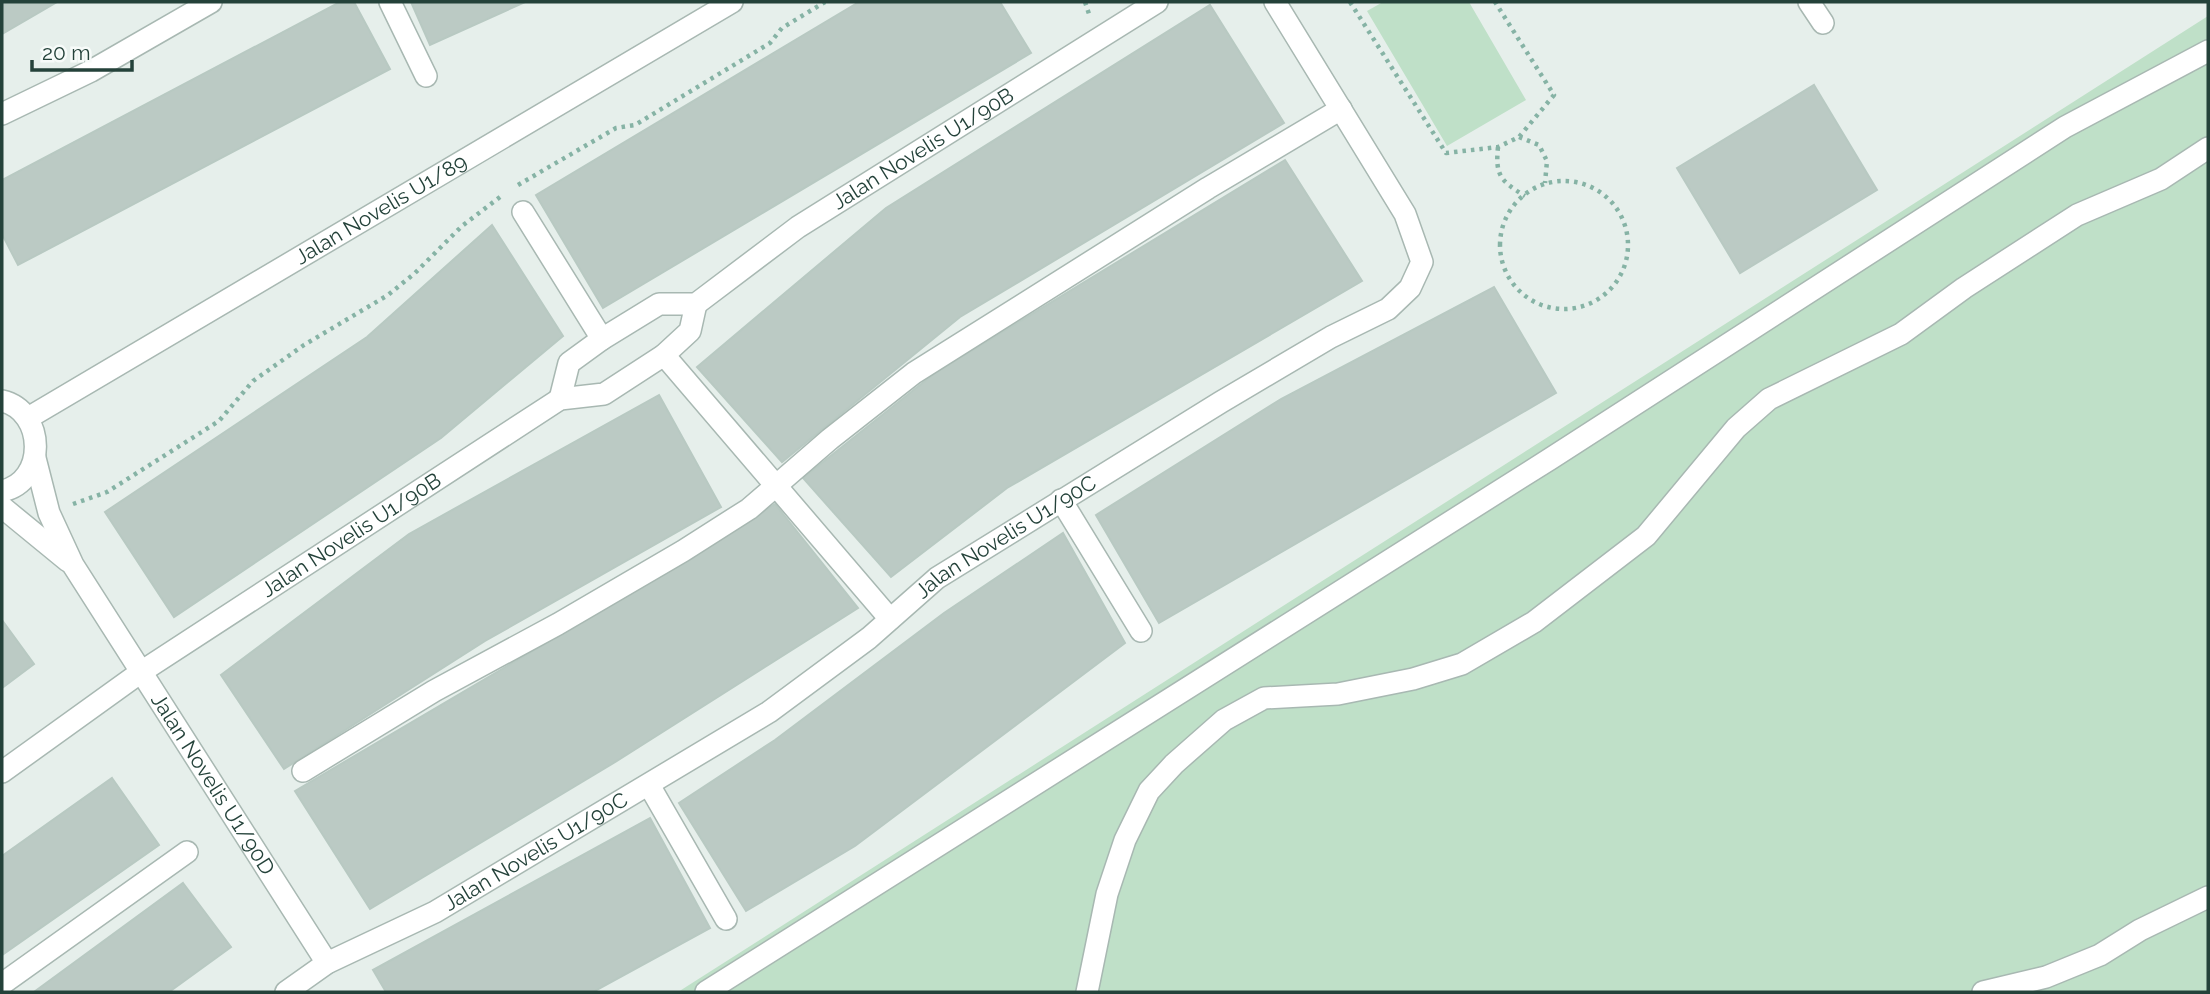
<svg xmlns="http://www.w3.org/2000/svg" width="2210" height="994" font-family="Raleway,sans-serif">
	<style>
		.green { fill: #bfe0c8 }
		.building { fill: #bbcac4; stroke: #b8c9c2; stroke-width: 2 }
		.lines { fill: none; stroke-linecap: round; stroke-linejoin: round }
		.minor-casing { stroke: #a8b8b2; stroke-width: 24 }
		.path { stroke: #86b3a5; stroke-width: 4.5; stroke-dasharray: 3.5 5; stroke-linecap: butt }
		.minor { stroke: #fff; stroke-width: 21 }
		.labels { text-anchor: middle; stroke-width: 7; stroke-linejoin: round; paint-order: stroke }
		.street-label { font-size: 21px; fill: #24423a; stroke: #f7fbf9 }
	</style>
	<rect width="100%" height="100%" fill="#e6efeb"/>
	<path class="green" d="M1383,2H1469L1526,100L1447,146L1367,11Z
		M2208,16V992H678Z"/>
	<path class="building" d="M2,2H57L2,34Z
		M340,2H354L390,69L18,265L2,234V180Z
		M411,2H525L430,45Z
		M859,2H1000L1031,53L603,308L536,195Z
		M1210,5L1284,123L960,317L782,462L697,367L886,208Z
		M1814,85L1877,190L1740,273L1677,168Z
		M1285,160L1362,281L1007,488L891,577L803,478L935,373Z
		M492,225L563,336L441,438L174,617L105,512L367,337Z
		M1494,287L1556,393L1159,623L1096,515L1281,399Z
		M659,395L721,507L485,641L284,769L221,675L409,534Z
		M775,504L858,608L612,764L370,909L295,791L694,556Z
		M1063,533L1125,643L855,846L746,911L679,803L775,740L944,613Z
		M2,620L34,664L2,688Z
		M112,778L159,845L2,955V856Z
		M650,818L710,928L593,992H386L373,970Z
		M183,883L231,947L169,992H34Z"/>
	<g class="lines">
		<g class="minor-casing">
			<g id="minor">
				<path d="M390,2L426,76"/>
				<path d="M1809,2L1823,23"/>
				<path d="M2,114L91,71L211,2"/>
				<path d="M523,212L602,339"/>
				<path d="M664,355L890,619"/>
				<path id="s1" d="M560,399L569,363L602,339L659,304H696L798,227L1157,2"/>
				<path d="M2,401C46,411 47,482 2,491"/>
				<path id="s2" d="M28,418L732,2"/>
				<path id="s3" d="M35,458L49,513L73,565L327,963"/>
				<path d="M1061,500L1141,631"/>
				<path d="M2,507L68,561"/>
				<path d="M303,771L434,691L558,624L683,551L749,509L830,439L914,373L1208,188L1341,109"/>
				<path id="s4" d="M2,772L141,672L560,399L604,394L664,355L690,331L696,304"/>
				<path d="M649,785L726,919"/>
				<path d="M2,984L187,852"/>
				<path id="s5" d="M286,992L327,963L435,912L769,712L869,638L937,578L1221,402L1331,337L1388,309L1410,288L1422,262L1405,214L1275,2"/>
				<path d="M706,992L1550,459L2065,127L2208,51"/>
				<path d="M1087,992L1107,894L1125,840L1149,791L1174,764L1224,720L1264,698L1338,694L1413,679L1462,664L1534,622L1646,536L1736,428L1769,399L1901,334L1964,288L2077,215L2161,179L2208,148"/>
				<path d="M1983,992L2046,977L2100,955L2140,930L2208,897"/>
			</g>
		</g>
		<path class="path" d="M1085,2L1089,14
			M1350,2L1446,153L1498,147L1519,137L1554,95L1495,2
			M1519,137L1539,145L1547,161L1545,183
			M1498,147C1495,176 1501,181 1525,196
			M1500 245a64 64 0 1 1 128 0a64 64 0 1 1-128 0Z
			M518,185L616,128L635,125L770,43L782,28L825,2
			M73,504L107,492L219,421L253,381L304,345L388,295L415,273L462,226L500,197"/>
		<use href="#minor" class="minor"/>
	</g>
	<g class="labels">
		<g class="street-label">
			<text dy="7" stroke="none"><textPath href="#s1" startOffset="457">Jalan Novelis U1/90B</textPath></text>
			<text dy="7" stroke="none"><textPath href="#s2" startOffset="410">Jalan Novelis U1/89</textPath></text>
			<text dy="7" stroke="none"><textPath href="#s4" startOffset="422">Jalan Novelis U1/90B</textPath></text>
			<text dy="7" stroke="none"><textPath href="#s5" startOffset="854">Jalan Novelis U1/90C</textPath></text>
			<text dy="7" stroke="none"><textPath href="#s3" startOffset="374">Jalan Novelis U1/90D</textPath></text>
			<text dy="7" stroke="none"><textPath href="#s5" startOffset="287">Jalan Novelis U1/90C</textPath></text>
		</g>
	</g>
	<rect width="2210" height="994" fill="none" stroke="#24423a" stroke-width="7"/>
	<path d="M32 60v10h100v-10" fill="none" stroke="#24423a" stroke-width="3.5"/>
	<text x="42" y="60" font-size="21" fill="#24423a" stroke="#f7fbf9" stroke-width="5" paint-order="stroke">20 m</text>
</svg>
